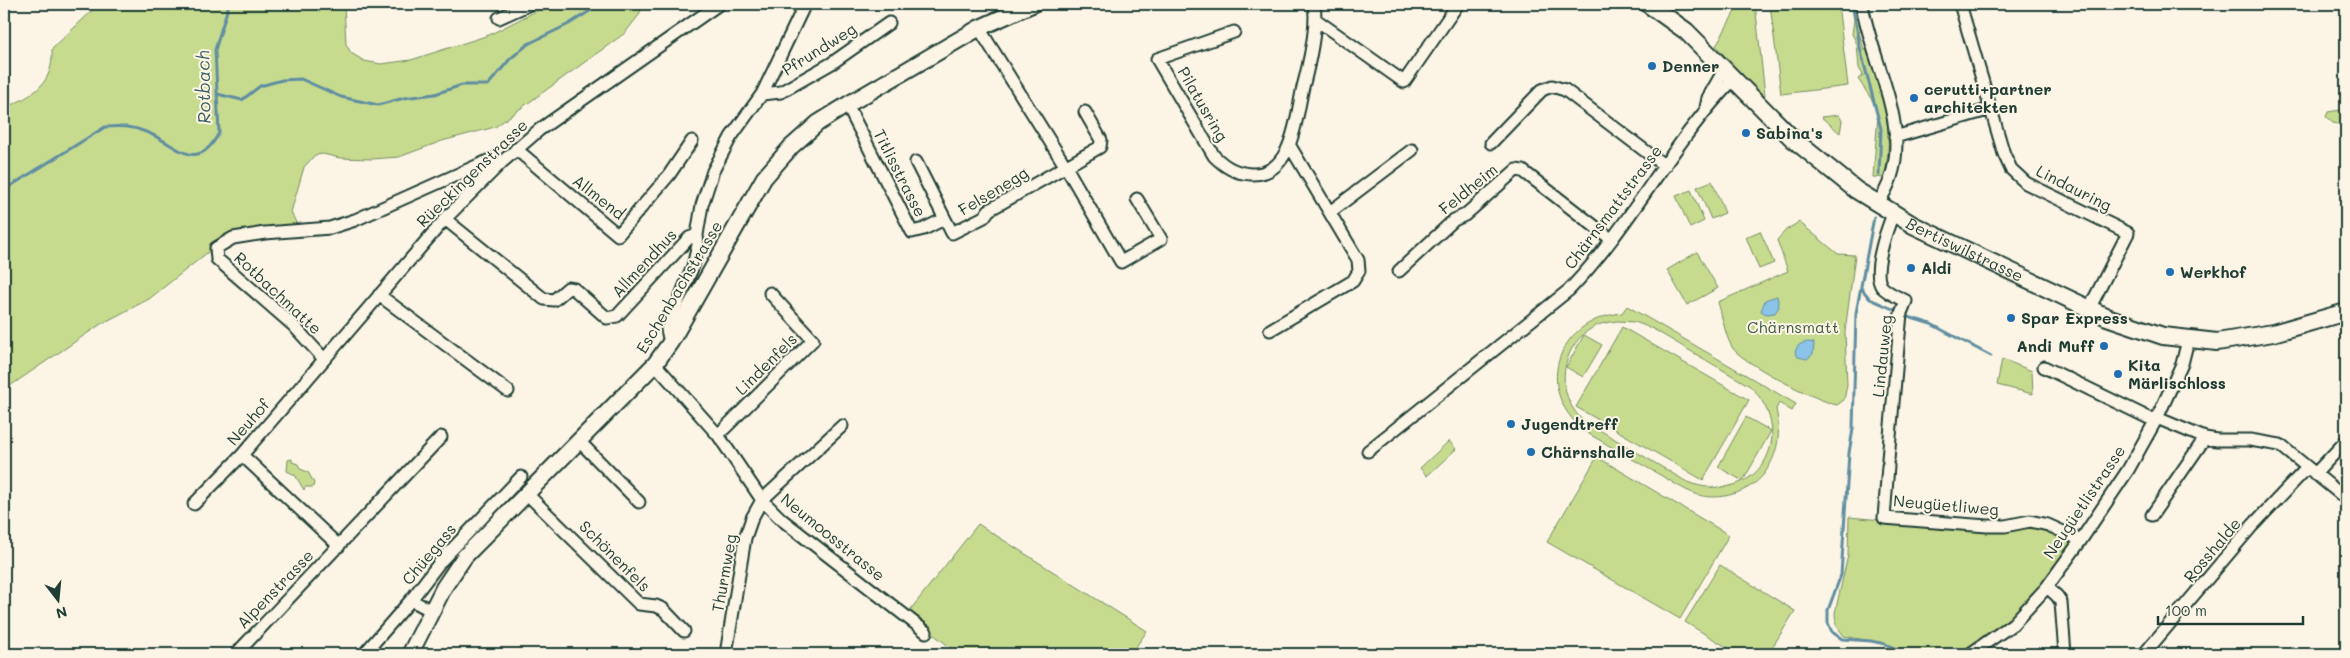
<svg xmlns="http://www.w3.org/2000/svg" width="2350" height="658" font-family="Mali,sans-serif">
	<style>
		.green { fill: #c7db8f; stroke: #738c62; fill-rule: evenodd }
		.water { fill: #8bc3e9; stroke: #608da1 }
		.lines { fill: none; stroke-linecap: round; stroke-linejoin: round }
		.stream { stroke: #608da1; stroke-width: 3 }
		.minor-casing { stroke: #1f3d34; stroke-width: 15 }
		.tertiary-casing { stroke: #1f3d34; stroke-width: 19 }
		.secondary-casing { stroke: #1f3d34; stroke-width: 20 }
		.minor { stroke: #fcf5e5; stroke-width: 11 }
		.tertiary { stroke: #fcf5e5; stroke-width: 15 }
		.secondary { stroke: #fcf5e5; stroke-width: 16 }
		.poi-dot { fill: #1f6fb2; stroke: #fcf5e5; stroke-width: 2 }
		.labels { text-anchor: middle; stroke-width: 4; stroke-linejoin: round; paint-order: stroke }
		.street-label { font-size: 16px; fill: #1f3d34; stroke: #fcf5e5 }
		.poi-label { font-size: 16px; font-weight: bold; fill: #1f3d34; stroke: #fcf5e5; text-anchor: start }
		.park-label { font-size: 16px; fill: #415d46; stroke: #fcf5e5 }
		.water-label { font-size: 18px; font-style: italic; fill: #3a5e61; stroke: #fcf5e5 }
	</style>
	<rect width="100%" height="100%" fill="#fcf5e5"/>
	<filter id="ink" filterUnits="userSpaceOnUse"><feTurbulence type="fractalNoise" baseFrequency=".02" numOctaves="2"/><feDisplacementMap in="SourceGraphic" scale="10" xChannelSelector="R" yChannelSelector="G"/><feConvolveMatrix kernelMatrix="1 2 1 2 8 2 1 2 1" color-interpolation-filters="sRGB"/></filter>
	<g filter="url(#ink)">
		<path class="green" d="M99,4H344L346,44L351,53L364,61L381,64L411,60L489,35L550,4H643L639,15L625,33L495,127L442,141L399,157L372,159L340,158L323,154L315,155L304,167L291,212L299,229L217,245L149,299L101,324L4,390V108C33,96 54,84 52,49Z
			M1739,4H1755L1765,95L1763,98L1716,46Z
			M1770,4H1838L1848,86L1781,94Z
			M1851,4H1858L1865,30L1859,32L1864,50L1870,48C1883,95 1895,129 1884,178L1873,177L1878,115L1874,103L1858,79L1863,75L1859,68L1857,44L1852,34L1854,20Z
			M2346,109V126L2333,123L2326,117L2328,112Z
			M1839,115L1842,121L1840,133L1821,117Z
			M1712,181L1725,213L1711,219L1697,187Z
			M1691,190L1704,221L1690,228L1676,196Z
			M1799,222L1838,254L1855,255L1845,332L1847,385L1844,400L1837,405C1819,402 1740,362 1732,347C1725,335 1722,316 1718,302L1788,271L1777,240L1786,230Z
			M1760,231L1774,263L1759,269L1746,237Z
			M1697,252L1718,288L1687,305L1667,270Z
			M1627,306L1796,404L1792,411L1779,403L1776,409C1781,433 1779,453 1764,474C1751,491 1724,500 1703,496C1688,493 1674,483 1662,476C1637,462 1613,448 1589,434C1532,394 1554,320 1622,313ZM1617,321L1635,322L1653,329L1750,386C1801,437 1756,508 1687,482L1581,419C1577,414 1572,408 1570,403C1556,375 1568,338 1598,325C1603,323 1611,322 1617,321Z
			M1622,327L1749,400L1703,480L1576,407Z
			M1584,335L1602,345L1583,377L1566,367Z
			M2002,359L2032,371L2033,394L1997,385Z
			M1746,417L1771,431L1743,481L1718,467Z
			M1449,441L1456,449L1427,476L1420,468Z
			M1597,457L1729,535L1680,619L1547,542Z
			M292,459V462L298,464L300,469L308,472L314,483L313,487H305L304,490L295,475L287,471L288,460Z
			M1849,517L2000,531L2037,526L2071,540V543L2033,596L2011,619L1976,646L1961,654H1901L1891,645L1844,636L1836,625L1835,613L1848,555Z
			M978,524L1147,631L1131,654H959L907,614Z
			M1720,565L1795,611L1768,654H1738L1685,622Z"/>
		<path class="water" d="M1777,296L1779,307L1775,313L1766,314L1761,311L1765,300Z
			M1808,342L1814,343L1813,354L1807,359L1798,357L1795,352C1797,345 1801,343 1808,342Z"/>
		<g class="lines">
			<path class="stream" d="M1853,4L1860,48L1881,129L1879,175
				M217,94L242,100L260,86L282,80L301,79L341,97L378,105L404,98L435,94L462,85H488L510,59L528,44L569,24L601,4
				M4,190L105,127C120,126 132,126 146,132C176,143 196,176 219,133L215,50L229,4
				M1874,217L1856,313L1853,429L1849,453L1841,575L1828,610V623L1832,632L1842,639L1871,641L1885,644L1894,648L1901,654
				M1861,288L1870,299L1895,310
				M1905,316L1931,324L1991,356"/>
			<g class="minor-casing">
				<path id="minor" d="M1862,4C1872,68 1923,143 1877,204
					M1960,4L2004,154L2011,169L2026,183L2128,233L2089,309
					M499,18L530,4
					M1315,19L1404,82L1458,4
					M979,28L1066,167L1121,262L1161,239L1137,199
					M1234,32L1157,59L1214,156C1225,167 1235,173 1251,174C1293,176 1296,117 1303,87C1309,64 1318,27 1314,4
					M762,94L781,92L832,63L889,23
					M847,105L912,232L924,229L938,222
					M1706,108L1708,98L1724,70
					M1895,137L1991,109
					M1491,143L1542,90L1552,86L1565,90L1665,166
					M516,149L618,235L669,175L692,141
					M916,162L952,233L984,217L989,210L1100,147L1101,140L1085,112
					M1330,212L1412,150
					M445,219L544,299L554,300L568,288L574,289L607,318L617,316L689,238L697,235
					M1399,271L1454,220L1465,215L1516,170L1523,171L1611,239
					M379,295L508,391
					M1270,330L1353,281L1359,271L1358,260L1290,146
					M670,343L667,329L693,266L698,245L697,235L702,205L713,171L731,137L762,94L805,4
					M324,359L293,325L217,259L216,248L233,238L265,233L330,228L355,220L492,159L502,162
					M655,364L718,435L762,500L781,519L926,632
					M2044,367L2155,421
					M2157,418L2205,438L2217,440H2250L2280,445L2344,497
					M718,435L813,340L770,293
					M579,441L639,502
					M1368,451L1569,290C1631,226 1671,143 1733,80
					M242,455L339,546
					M1888,459L1901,313L1906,301C1898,297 1889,294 1882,287C1871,273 1887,229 1893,214
					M1888,466L1884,518L1987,526H2005L2030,521L2048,525L2081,540
					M2315,474L2346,441
					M526,493L639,604L656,606L663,609L684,631
					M194,504L242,455L445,219L502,162L539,130L719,4
					M2152,515L2205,438
					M2047,587L2057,596L2061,602L2065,654
					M411,600L432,611
					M236,654L441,437
					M364,654L411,600L440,562L521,477
					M726,654L745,538L752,518L762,500L842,426
					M1970,654L2013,624L2047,587L2081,540L2128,470L2157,418L2182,364L2188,340
					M2144,654L2252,526L2307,468"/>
			</g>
			<g class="tertiary-casing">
				<path id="tertiary" d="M410,654L444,587L465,556L655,364L670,343L764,178L791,147L818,123L847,105L979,28L1033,4"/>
			</g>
			<g class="secondary-casing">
				<g id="secondary">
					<path id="s1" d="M1648,4L1686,31L1793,139L1856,190L1913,225L2107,317L2163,336L2217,342L2273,333L2346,312"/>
				</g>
			</g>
			<use href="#minor" class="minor"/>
			<use href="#tertiary" class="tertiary"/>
			<use href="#secondary" class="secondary"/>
		</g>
	</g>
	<g class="poi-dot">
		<circle cx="1652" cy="66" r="5"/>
		<circle cx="1914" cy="98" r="5"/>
		<circle cx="1746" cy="133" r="5"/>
		<circle cx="1911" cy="268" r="5"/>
		<circle cx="2170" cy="272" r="5"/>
		<circle cx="2011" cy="318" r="5"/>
		<circle cx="2104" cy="346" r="5"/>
		<circle cx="2118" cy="374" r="5"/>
		<circle cx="1511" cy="424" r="5"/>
		<circle cx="1531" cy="452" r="5"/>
	</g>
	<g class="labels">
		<g class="street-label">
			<text transform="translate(819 49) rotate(-32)" y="6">Pfrundweg</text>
			<text transform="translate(1203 104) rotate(60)" y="6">Pilatusring</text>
			<text transform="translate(472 173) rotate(-44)" y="6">Rüeckingenstrasse</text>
			<text transform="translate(900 173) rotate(63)" y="6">Titlisstrasse</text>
			<text transform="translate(2074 188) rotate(27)" y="6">Lindauring</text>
			<text transform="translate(1468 189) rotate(-39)" y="6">Feldheim</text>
			<text transform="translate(993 191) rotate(-31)" y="6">Felsenegg</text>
			<text transform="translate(599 197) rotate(38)" y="6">Allmend</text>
			<text transform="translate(1613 207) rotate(-53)" y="6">Chärnsmattstrasse</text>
			<text dy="6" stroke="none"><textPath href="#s1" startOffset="404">Bertiswilstrasse</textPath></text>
			<text transform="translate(644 263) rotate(-47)" y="6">Allmendhus</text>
			<text transform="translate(679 287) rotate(-59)" y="6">Eschenbachstrasse</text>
			<text transform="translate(278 293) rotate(43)" y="6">Rotbachmatte</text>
			<text transform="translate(1882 356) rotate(-84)" y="6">Lindauweg</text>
			<text transform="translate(766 364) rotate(-45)" y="6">Lindenfels</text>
			<text transform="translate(248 422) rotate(-49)" y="6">Neuhof</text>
			<text transform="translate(2084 502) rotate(-56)" y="6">Neugüetlistrasse</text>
			<text transform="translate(1946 505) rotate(5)" y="6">Neugüetliweg</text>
			<text transform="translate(833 537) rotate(39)" y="6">Neumoosstrasse</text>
			<text transform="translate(2212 550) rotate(-50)" y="6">Rosshalde</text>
			<text transform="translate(429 554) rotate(-50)" y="6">Chüegass</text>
			<text transform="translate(615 556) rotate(45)" y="6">Schönenfels</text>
			<text transform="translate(724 573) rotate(-80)" y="6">Thurmweg</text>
			<text transform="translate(275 589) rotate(-46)" y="6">Alpenstrasse</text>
		</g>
		<g class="poi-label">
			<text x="1662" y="72">Denner</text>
			<text x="1924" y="95">cerutti+partner<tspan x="1924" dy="18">architekten</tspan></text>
			<text x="1756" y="139">Sabina's</text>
			<text x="1921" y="274">Aldi</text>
			<text x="2180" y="278">Werkhof</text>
			<text x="2021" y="324">Spar Express</text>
			<text x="2094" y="352" text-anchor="end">Andi Muff</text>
			<text x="2128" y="371">Kita<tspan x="2128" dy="18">Märlischloss</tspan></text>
			<text x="1521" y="430">Jugendtreff</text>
			<text x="1541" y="458">Chärnshalle</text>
		</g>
		<g class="park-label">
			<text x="1793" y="333">Chärnsmatt</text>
		</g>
		<g class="water-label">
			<text transform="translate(204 87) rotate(-91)" y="6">Rotbach</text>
		</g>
	</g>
	<rect width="2350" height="658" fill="none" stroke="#fcf5e5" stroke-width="20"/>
	<rect x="10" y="10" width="2330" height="638" fill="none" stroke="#1f3d34" stroke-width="2" filter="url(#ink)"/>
	<g transform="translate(58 600) rotate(164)" stroke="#fcf5e5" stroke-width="4" paint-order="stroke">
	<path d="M0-4L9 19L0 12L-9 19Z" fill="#1f3d34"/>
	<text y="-8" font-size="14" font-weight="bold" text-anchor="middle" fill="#1f3d34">N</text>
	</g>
	<path d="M2158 616v8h145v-8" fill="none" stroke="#1f3d34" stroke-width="2.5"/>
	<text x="2165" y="616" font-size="15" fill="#1f3d34" stroke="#fcf5e5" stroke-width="4" paint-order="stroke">100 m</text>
</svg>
